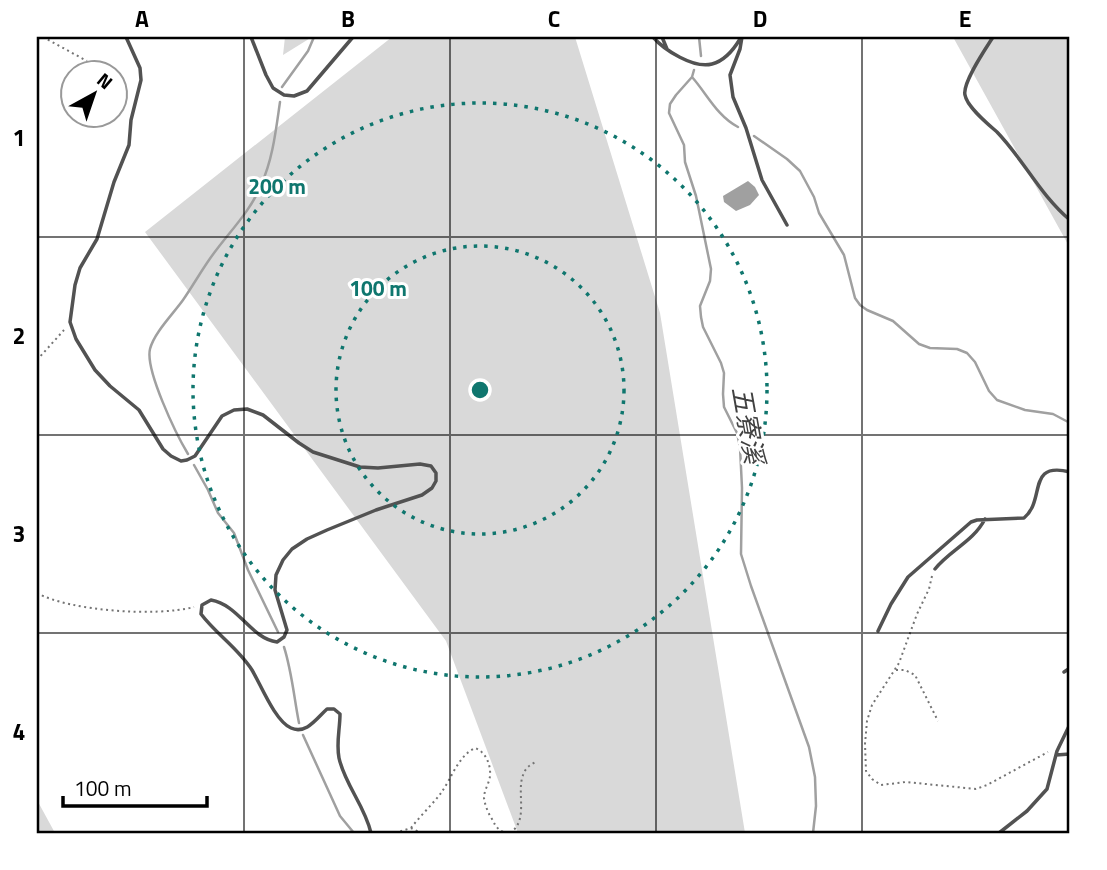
<svg xmlns="http://www.w3.org/2000/svg" width="1107" height="870" font-family="'Titillium Web','Noto Sans TC',sans-serif">
	<style>
		.green { fill: #d9d9d9 }
		.water { fill: #a0a0a0 }
		.lines { fill: none; stroke-linecap: round; stroke-linejoin: round }
		.stream { stroke: #a0a0a0; stroke-width: 2.5 }
		.path { stroke: #747474; stroke-width: 2; stroke-dasharray: 2 3.5; stroke-linecap: butt }
		.lane { stroke: #525252; stroke-width: 3.5 }
		.grid { fill: none; stroke: #000; stroke-width: 2; stroke-opacity: 0.55 }
		.ring { fill: none; stroke: #0f766e; stroke-width: 3.5; stroke-dasharray: 3.5 7 }
		.labels { text-anchor: middle; stroke-width: 6; stroke-linejoin: round; paint-order: stroke }
		.water-label { font-size: 26px; font-style: italic; fill: #414141; stroke: #fff }
		.centre { fill: #0f766e; stroke: #fff; stroke-width: 3.5 }
		.ring-label { font-size: 21px; text-anchor: middle; font-weight: bold; fill: #0f766e; stroke: #fff; stroke-width: 6; stroke-linejoin: round; paint-order: stroke }
		.neatline { fill: none; stroke: #000; stroke-width: 2.5 }
		.grid-label { font-size: 23px; text-anchor: middle; font-weight: bold; fill: #000 }
	</style>
	<rect width="100%" height="100%" fill="#fff"/>
	<path class="green" d="M285,37H312L283,55Z
		M392,37H575L660,313L745,833H518L446,641L145,232Z
		M953,37H1070V248Z
		M37,800L55,833H37Z"/>
	<path class="water" d="M748,181L755,187L759,195L750,205L736,211L724,202L723,196Z"/>
	<g class="lines">
		<path class="stream" d="M699,37L701,56
			M694,70L692,77L676,95L670,104L669,113L684,145L685,162L696,196L711,269L710,281L700,306L701,317L703,327L721,363L724,373L723,394L724,407L737,433L740,447L742,488L741,554L751,586L809,747L815,777L816,806L813,833
			M692,77C707,94 717,116 738,127
			M282,87L308,51L314,37
			M754,136L787,159L800,171L814,197L819,213L844,255L855,298L860,305L867,310L893,321L919,344L930,348L957,349L967,353L975,362L989,391L997,400L1025,410L1053,414L1070,423
			M188,454C176,434 145,370 150,349C154,333 173,314 183,300C192,287 200,273 209,260C226,235 250,213 261,185C273,159 276,129 280,102
			M194,465L208,490L218,513L234,533L248,570L278,632
			M284,647C292,672 294,698 299,723
			M303,735L340,816L354,833"/>
		<path class="path" d="M43,37L87,61
			M37,360L64,330
			M932,576L929,589L917,614L899,663L872,705L867,721L865,744L866,771L872,779L881,785L906,782L976,789L987,785L1048,752
			M37,593C70,611 156,617 194,607
			M896,670H905L915,675L938,721
			M411,828C420,816 432,805 441,793C451,779 459,755 475,748C486,752 491,765 490,776C489,784 484,790 484,798C485,805 488,813 492,819C496,827 499,832 508,833
			M395,833L411,828L421,833
			M510,833C530,820 515,790 524,773C526,767 532,764 537,761"/>
		<path class="lane" d="M126,37L140,68L141,80L131,120L129,145L114,182L97,239L80,268L75,285L70,322L76,339L95,370L110,386L139,410L163,449L171,456L181,461L187,460L195,456L222,416L234,410L247,409L263,415L299,443L313,452L360,467L378,468L420,464L431,466L436,473V481L432,488L422,495L376,510L327,530L307,539L292,549L283,560L276,575L275,590L287,630L284,637L277,642C250,638 239,605 211,600L202,605L201,614C216,634 238,648 252,670C261,685 275,721 291,728C306,735 317,718 327,709H334L340,714C340,729 336,743 339,758C345,785 365,806 371,833
			M251,37L266,75L273,88L284,95L294,96L307,91L353,37
			M653,37C664,50 694,69 712,64C724,61 734,49 740,39
			M662,37L667,49
			M742,37L740,49L730,75L733,97L746,128L762,180L787,225
			M993,37C986,48 962,83 965,95C967,107 988,124 997,132C1024,160 1040,195 1070,220
			M935,569C950,550 973,542 985,519
			M878,631L891,604L908,577L971,522L977,520L1024,518C1046,500 1026,461 1070,472
			M1064,672L1070,668
			M1056,755L1070,754
			M999,833L1027,811L1047,789L1057,751L1070,724"/>
	</g>
	<path class="grid" d="M244,37V833M450,37V833M656,37V833M862,37V833M37,237H1070M37,435H1070M37,633H1070"/>
	<g class="ring">
		<circle cx="480" cy="390" r="144"/>
		<circle cx="480" cy="390" r="287"/>
	</g>
	<g class="labels">
		<g class="water-label">
			<text transform="translate(748 425) rotate(80)" y="9">五寮溪</text>
		</g>
	</g>
	<circle cx="480" cy="390" r="10" class="centre"/>
	<g class="ring-label">
		<text x="277" y="194">200 m</text>
		<text x="378" y="296">100 m</text>
	</g>
	<rect width="1107" height="870" fill="none" stroke="#ffffff" stroke-width="77"/>
	<g transform="translate(94 94) rotate(40)"><circle r="33" fill="#ffffff" stroke="#999999" stroke-width="2"/>
	<path d="M0-5L12 26L0 18L-12 26Z" fill="#000000"/>
	<text y="-10" font-size="19" font-weight="bold" text-anchor="middle" fill="#000000">N</text>
	</g>
	<path d="M63 796v10h144v-10" fill="none" stroke="#000000" stroke-width="3.5"/>
	<text x="74" y="796" font-size="21" fill="#000000" stroke="#ffffff" stroke-width="5" paint-order="stroke">100 m</text>
	<rect x="38" y="38" width="1030" height="794" class="neatline"/>
	<g class="grid-label">
		<text x="142" y="27">A</text>
		<text x="348" y="27">B</text>
		<text x="554" y="27">C</text>
		<text x="760" y="27">D</text>
		<text x="965" y="27">E</text>
		<text x="19" y="146">1</text>
		<text x="19" y="344">2</text>
		<text x="19" y="542">3</text>
		<text x="19" y="740">4</text>
	</g>
</svg>
